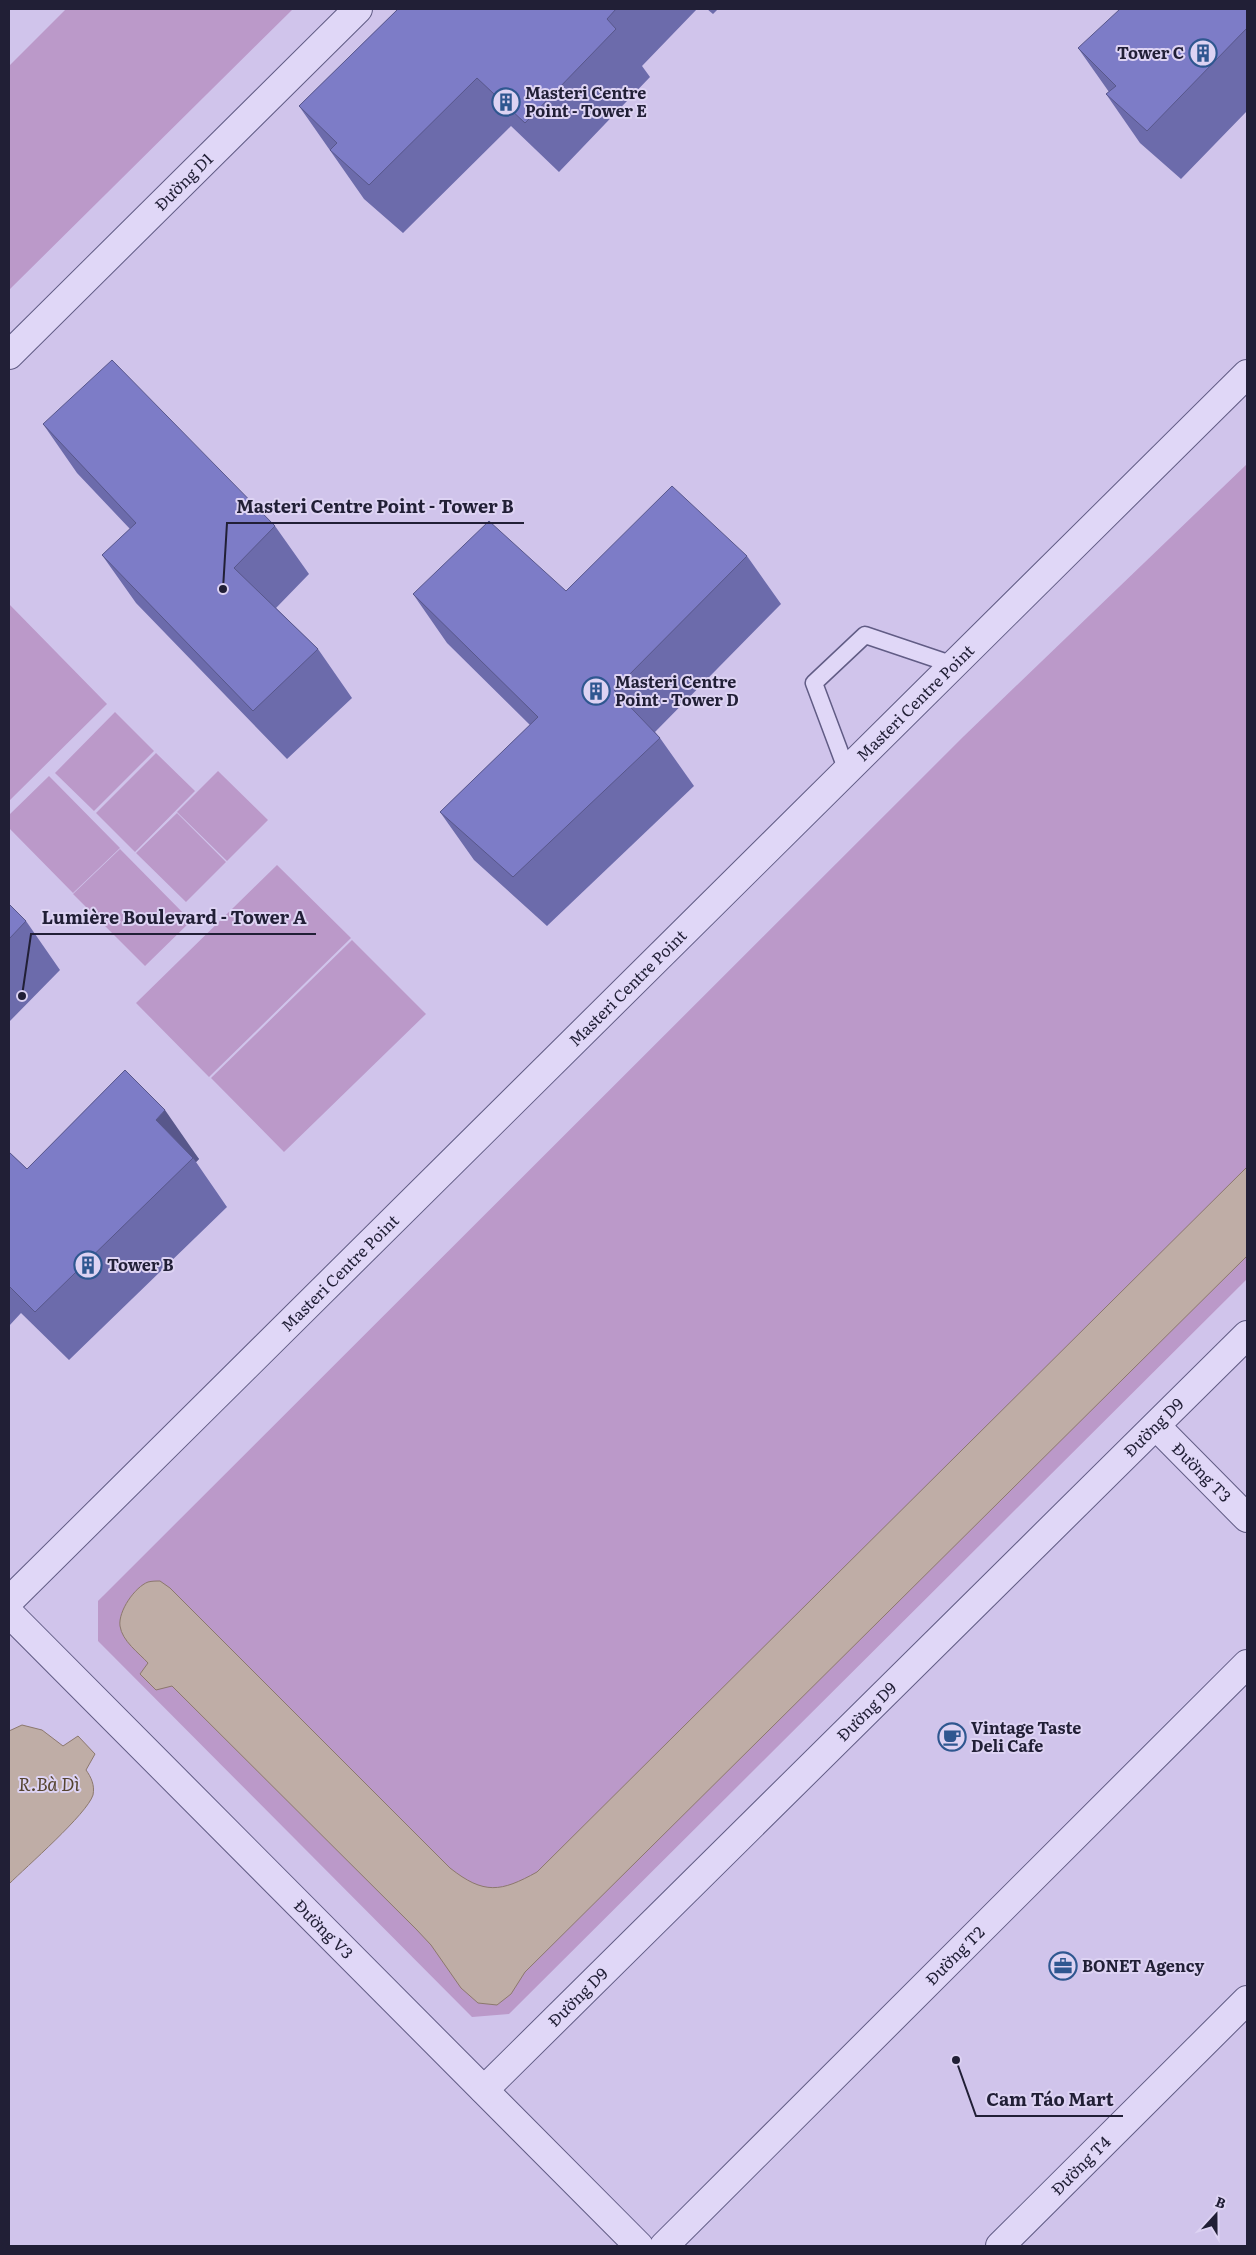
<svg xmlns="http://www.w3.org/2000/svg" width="1256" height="2255" font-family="Literata,serif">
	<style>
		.green { fill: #bb99c9 }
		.water { fill: #bfada6; stroke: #8c786d }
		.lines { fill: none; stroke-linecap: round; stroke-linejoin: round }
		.lane-casing { stroke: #615c85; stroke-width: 19 }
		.street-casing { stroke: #615c85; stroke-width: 30 }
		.lane { stroke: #e0d7f7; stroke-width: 16 }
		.street { stroke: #e0d7f7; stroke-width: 28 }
		.wall { fill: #6c6bab }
		.shaded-wall { fill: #58578b }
		.building { fill: #7d7cc7; stroke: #58578b }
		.labels { text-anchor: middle; stroke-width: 4; stroke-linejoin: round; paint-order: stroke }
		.poi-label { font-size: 16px; font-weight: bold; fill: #211f36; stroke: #ddd3f3; text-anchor: start }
		.street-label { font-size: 16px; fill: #211f36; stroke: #ddd3f3 }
		.water-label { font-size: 18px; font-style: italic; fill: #54432f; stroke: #ddd3f3 }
		.leader { fill: none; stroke: #211f36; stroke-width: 2 }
		.callout-dot { fill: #211f36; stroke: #ddd3f3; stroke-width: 2 }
		.callout-label { font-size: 18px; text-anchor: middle; font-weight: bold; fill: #211f36; stroke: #ddd3f3; stroke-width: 4; stroke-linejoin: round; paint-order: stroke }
	</style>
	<rect width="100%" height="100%" fill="#d0c4eb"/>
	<path class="green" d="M66,9H293L9,290V66Z
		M1247,464V1279L509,2014L472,2017L98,1641V1601L964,736Z
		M9,604L107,704L9,801Z
		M115,712L154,751L94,811L55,773Z
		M156,753L195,791L135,852L96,813Z
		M218,771L268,820L227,861L177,812Z
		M49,776L120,848L73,893L9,828V815Z
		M177,813L226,862L186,902L136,853Z
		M120,849L191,921L145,966L73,894Z
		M277,865L351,938L209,1077L136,1003Z
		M352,940L426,1014L284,1152L211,1078Z"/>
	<path class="water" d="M1247,1167V1256L525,1972L511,1994L497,2005L478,2003L461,1988L431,1945L416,1929L172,1686L156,1690L140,1674L148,1663C139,1653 122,1641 120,1626C118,1611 135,1587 148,1582C152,1581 156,1581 160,1581L170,1588L450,1868C484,1895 501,1892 537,1872Z
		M22,1725L42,1730L63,1746L78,1736L95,1754L86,1770C91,1777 95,1785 93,1795C87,1814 26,1867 9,1884V1731Z"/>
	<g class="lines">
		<g class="lane-casing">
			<path id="lane" d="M847,771L814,683L865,635L954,665"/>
		</g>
		<g class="street-casing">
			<g id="street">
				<path id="s1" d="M9,355L358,9"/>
				<path id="s2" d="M1156,1426L1247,1518"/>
				<path id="s3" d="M9,1601L1247,374"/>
				<path id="s4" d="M9,1613L639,2246"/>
				<path id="s5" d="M484,2090L1247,1335"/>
				<path id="s6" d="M664,2246L1247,1664"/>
				<path id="s7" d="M1000,2246L1247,2000"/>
			</g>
		</g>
		<use href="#lane" class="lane"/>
		<use href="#street" class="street"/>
	</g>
	<path class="wall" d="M398,9H697L642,66L650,77L559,172L511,126L403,233L364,199L299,106Z
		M707,9H718L713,14Z
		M1247,9V111L1181,179L1140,143L1106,94L1109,92L1078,48Z
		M43,424L275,526L309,574L276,608L318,649L352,698L287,759L136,603L102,555L130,529L77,473Z
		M747,556L781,604L655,732L660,738L694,786L547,926L474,860L440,812L530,725L447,643L413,594L566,591Z
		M9,904L26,921L60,970L9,1022Z
		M125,1070L199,1159L196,1162L227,1207L69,1360L21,1313L9,1326V1152L27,1169Z"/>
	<path class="shaded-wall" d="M165,1110L199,1159L196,1162L193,1158L156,1120Z"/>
	<path class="building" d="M398,9H616L607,19L616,29L525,123L477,78L369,185L330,150L337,143L299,106Z
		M1120,9H1247V28L1147,131L1106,94L1116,86L1078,48Z
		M112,360L275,526L234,568L318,649L253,711L102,555L136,523L43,424Z
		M672,486L747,556L614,690L660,738L513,877L440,812L538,717L413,594L489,521L566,591Z
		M9,904L26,921L9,939Z
		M125,1070L165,1110L156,1120L193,1158L35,1312L9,1286V1152L27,1169Z"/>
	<defs>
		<g id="building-ring" transform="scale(1.4375)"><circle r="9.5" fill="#ddd3f3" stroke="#2f5790" stroke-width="1.5"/><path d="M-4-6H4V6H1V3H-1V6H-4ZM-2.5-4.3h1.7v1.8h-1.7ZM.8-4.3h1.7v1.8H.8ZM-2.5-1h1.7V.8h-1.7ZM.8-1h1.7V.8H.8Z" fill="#2f5790"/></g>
		<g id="cafe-ring" transform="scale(1.4375)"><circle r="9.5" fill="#ddd3f3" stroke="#2f5790" stroke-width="1.5"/><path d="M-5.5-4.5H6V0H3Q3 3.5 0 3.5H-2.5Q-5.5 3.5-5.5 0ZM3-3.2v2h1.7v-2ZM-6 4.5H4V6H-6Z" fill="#2f5790"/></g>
		<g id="office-ring" transform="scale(1.4375)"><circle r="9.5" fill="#ddd3f3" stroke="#2f5790" stroke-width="1.5"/><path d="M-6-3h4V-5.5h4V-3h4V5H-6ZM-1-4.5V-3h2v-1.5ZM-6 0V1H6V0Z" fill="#2f5790"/></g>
	</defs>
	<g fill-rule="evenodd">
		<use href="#building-ring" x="1203" y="53"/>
		<use href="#building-ring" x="506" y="102"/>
		<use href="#building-ring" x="596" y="691"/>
		<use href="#building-ring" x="88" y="1265"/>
		<use href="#cafe-ring" x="952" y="1737"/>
		<use href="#office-ring" x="1063" y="1966"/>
	</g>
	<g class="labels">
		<g class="poi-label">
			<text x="1184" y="59" text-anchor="end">Tower C</text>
			<text x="525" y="99">Masteri Centre<tspan x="525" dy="18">Point - Tower E</tspan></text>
			<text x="615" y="688">Masteri Centre<tspan x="615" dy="18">Point - Tower D</tspan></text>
			<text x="107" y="1271">Tower B</text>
			<text x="971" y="1734">Vintage Taste<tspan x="971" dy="18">Deli Cafe</tspan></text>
			<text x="1082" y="1972">BONET Agency</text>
		</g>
		<g class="street-label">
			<text dy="6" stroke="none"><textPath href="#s1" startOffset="246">Đường D1</textPath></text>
			<text dy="6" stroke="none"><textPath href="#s3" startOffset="1276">Masteri Centre Point</textPath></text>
			<text dy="6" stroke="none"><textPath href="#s3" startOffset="871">Masteri Centre Point</textPath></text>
			<text dy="6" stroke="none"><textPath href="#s3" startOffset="466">Masteri Centre Point</textPath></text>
			<text dy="6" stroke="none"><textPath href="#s5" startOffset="942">Đường D9</textPath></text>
			<text dy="6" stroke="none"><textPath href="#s2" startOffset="65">Đường T3</textPath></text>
			<text dy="6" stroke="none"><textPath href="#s5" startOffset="538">Đường D9</textPath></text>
			<text dy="6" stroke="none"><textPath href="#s4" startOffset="446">Đường V3</textPath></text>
			<text dy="6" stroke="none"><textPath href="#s6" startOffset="411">Đường T2</textPath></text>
			<text dy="6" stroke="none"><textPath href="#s5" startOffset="132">Đường D9</textPath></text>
			<text dy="6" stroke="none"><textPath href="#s7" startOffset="114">Đường T4</textPath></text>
		</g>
		<g class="water-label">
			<text x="49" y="1791">R.Bà Dì</text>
		</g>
	</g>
	<path class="leader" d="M223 589L227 523H524M22 996L31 934H316M956 2060L976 2116H1123"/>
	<g class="callout-dot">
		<circle cx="223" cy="589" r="5"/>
		<circle cx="22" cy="996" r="5"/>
		<circle cx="956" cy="2060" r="5"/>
	</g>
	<g class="callout-label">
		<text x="375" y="513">Masteri Centre Point - Tower B</text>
		<text x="174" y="924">Lumière Boulevard - Tower A</text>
		<text x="1050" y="2106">Cam Táo Mart</text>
	</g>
	<rect width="1256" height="2255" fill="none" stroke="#211f36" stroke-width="20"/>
	<g transform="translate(1216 2215) rotate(21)" stroke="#ddd3f3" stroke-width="4" paint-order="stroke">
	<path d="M0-4L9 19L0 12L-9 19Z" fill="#211f36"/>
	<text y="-8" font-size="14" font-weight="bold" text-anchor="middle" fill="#211f36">B</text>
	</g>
</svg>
